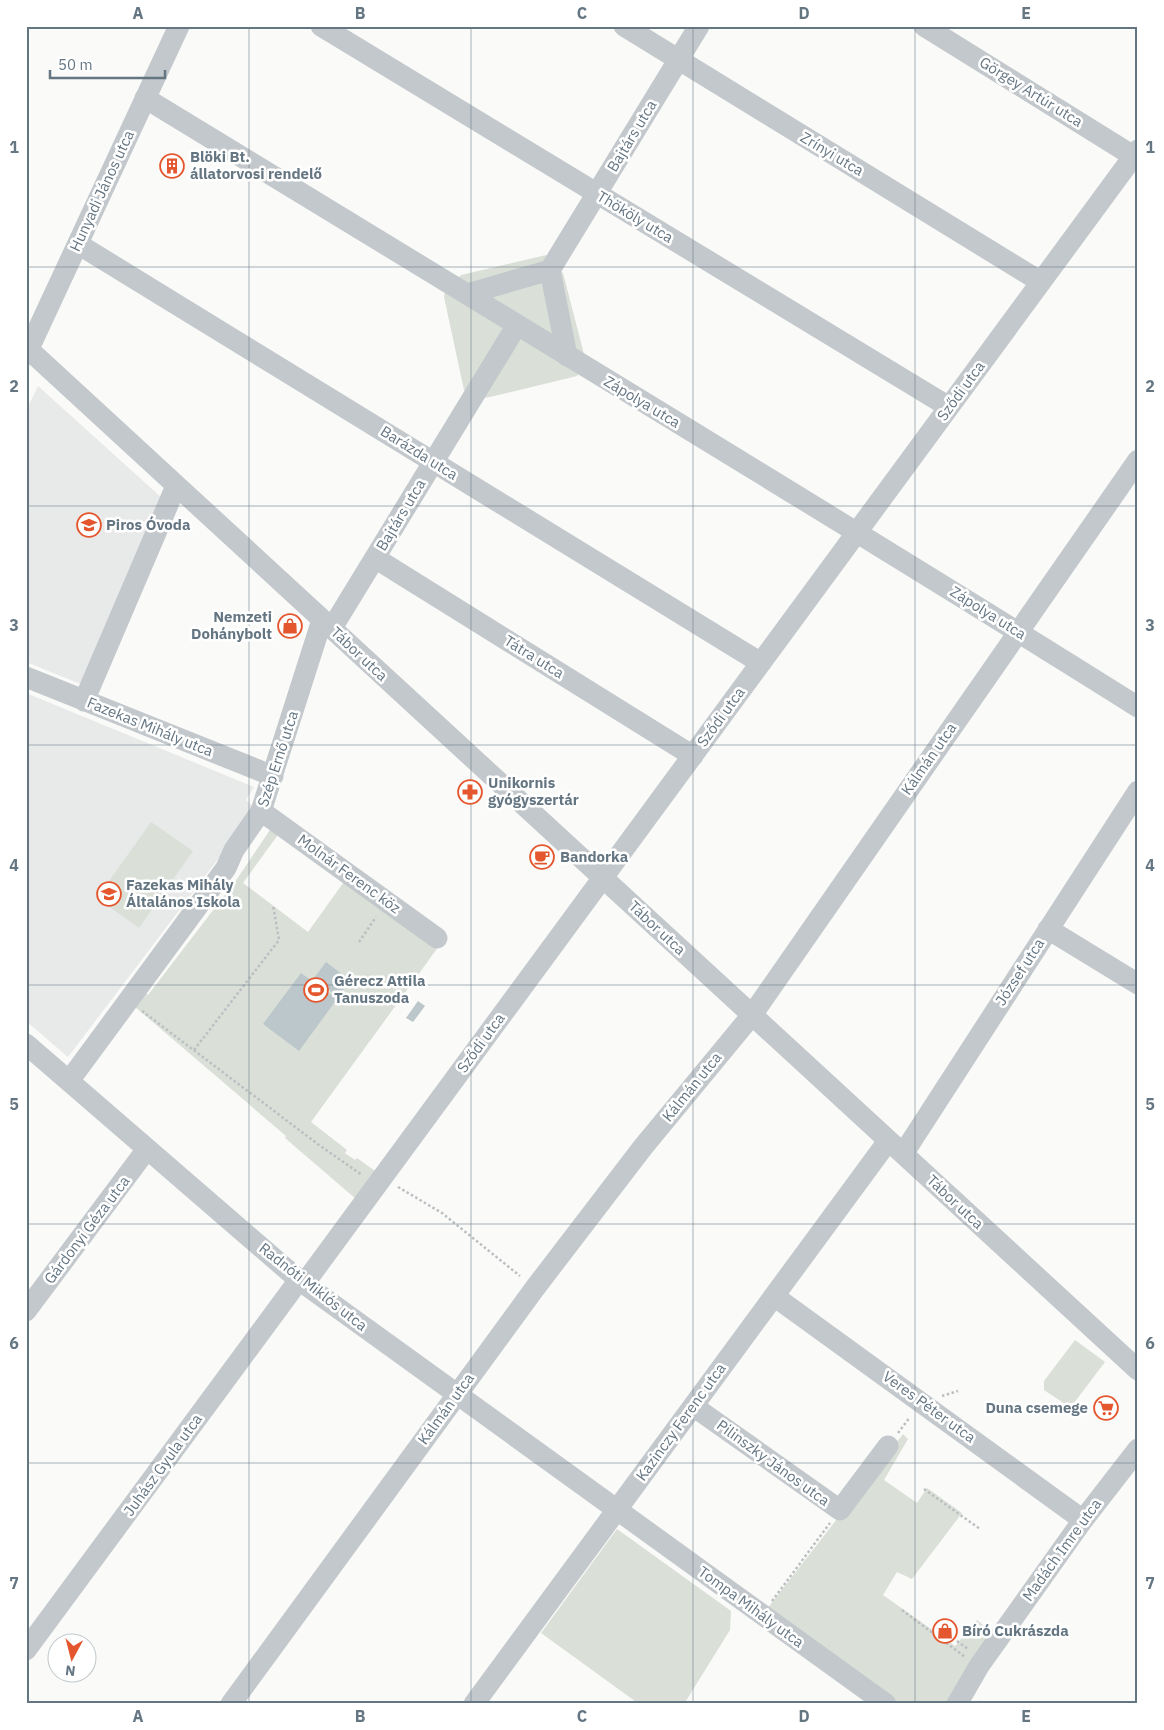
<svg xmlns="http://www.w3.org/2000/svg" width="1164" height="1730" font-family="'IBM Plex Sans',sans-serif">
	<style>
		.built { fill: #e8e9e9 }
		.green { fill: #dadfd7 }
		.water { fill: #bbc7cb }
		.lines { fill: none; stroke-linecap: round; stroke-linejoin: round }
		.path { stroke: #bbbfc2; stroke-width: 2.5; stroke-dasharray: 2.5 2.5; stroke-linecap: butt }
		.minor { stroke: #c3c8cc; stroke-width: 21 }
		.grid { fill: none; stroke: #657683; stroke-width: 1; stroke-opacity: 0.55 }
		.labels { text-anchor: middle; stroke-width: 5; stroke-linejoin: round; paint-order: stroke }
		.street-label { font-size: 15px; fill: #657683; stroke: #fff }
		.poi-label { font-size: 15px; font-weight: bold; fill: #657683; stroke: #fff; text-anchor: start }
		.neatline { fill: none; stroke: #657683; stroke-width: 2 }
		.grid-label { font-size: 16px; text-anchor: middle; font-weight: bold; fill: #657683 }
	</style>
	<rect width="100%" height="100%" fill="#fafaf8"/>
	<path class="built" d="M38,386L163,499L83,685L26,662V411Z
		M26,693L254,787L246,800L256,809L68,1057L26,1021Z"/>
	<path class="green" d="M546,255L563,273L585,358L583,368L577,376L490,397L482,398L464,390L444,297L445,292L461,275Z
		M151,822L193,851L139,928L97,898Z
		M272,827L280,832L243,883L308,932L346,879L439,946L311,1122L347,1150L345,1153L355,1160L357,1158L375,1171L356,1199L285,1138L286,1136L134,1006L144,992L148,995L237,879Z
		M1075,1340L1105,1362L1074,1403L1065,1404L1044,1390V1381Z
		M903,1434L908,1439L884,1480L917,1503L927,1488L962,1513L912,1579L897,1572L883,1595L955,1646L977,1620L993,1633L950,1704H900L767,1609Z
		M617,1529L731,1611L730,1630L684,1704H639L541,1633Z"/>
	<path class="water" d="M326,962L350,980L338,997L314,978Z
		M301,973L337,999L299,1051L263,1024Z
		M418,1001L425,1006L413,1022L406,1018Z"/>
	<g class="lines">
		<path class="path" d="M359,942L376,917
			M142,1011L319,1145L362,1175
			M194,1050L279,940L273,905
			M398,1187L442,1213L520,1276
			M942,1396L958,1391
			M898,1433L910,1417
			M924,1489L980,1529
			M772,1601L830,1523
			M902,1610L965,1657
			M957,1641L968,1649L967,1650
			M980,1702L1001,1704"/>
		<path class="minor" d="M321,26L949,407
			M624,26L1041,282
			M924,26L1138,159
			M145,98C253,165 362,230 470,296C693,432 917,568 1138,707
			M78,244L761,663
			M550,270L699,26
			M467,294L550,270L567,356
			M26,347L1138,1370
			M26,355L179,26
			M375,558L693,756
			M332,628L517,325
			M26,677L273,776
			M84,701L176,486
			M261,811L437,938
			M1048,929L1138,984
			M26,1044L299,1280L886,1704
			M69,1081L226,868L234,850L261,811L322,620
			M903,1154L1138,791
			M304,1284L1138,150
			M774,1296L1083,1520
			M26,1311L147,1149
			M693,1406L840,1510L888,1446
			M26,1650L299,1280
			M231,1704L535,1288L643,1147L752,1015L1138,460
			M474,1704L888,1141
			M957,1704L979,1666L1083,1520L1138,1449"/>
	</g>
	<path class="grid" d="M249,26V1704M471,26V1704M693,26V1704M915,26V1704M26,267H1138M26,506H1138M26,745H1138M26,985H1138M26,1224H1138M26,1463H1138"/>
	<defs>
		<g id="building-ring" transform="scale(1.25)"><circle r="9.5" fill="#fff" stroke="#e4572e" stroke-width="1.5"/><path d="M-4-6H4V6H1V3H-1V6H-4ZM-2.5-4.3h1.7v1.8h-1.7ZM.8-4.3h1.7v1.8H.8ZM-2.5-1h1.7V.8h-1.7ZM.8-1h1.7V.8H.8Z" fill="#e4572e"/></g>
		<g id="school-ring" transform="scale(1.25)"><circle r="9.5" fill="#fff" stroke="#e4572e" stroke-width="1.5"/><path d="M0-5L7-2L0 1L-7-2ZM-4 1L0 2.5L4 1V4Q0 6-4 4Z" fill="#e4572e"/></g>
		<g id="shop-ring" transform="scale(1.25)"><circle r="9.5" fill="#fff" stroke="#e4572e" stroke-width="1.5"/><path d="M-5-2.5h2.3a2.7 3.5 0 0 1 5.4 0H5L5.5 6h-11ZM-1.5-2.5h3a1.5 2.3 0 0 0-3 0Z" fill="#e4572e"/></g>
		<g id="pharmacy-ring" transform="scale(1.25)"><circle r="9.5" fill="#fff" stroke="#e4572e" stroke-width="1.5"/><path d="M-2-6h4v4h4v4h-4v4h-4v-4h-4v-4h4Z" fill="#e4572e"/></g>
		<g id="cafe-ring" transform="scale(1.25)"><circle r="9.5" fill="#fff" stroke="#e4572e" stroke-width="1.5"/><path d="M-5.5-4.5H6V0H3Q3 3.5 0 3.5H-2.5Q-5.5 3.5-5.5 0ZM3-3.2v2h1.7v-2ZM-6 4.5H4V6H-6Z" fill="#e4572e"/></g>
		<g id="stadium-ring" transform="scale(1.25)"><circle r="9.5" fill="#fff" stroke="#e4572e" stroke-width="1.5"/><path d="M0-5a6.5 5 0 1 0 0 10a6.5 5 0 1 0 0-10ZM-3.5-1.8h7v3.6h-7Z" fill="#e4572e"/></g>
		<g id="supermarket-ring" transform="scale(1.25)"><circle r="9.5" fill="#fff" stroke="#e4572e" stroke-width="1.5"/><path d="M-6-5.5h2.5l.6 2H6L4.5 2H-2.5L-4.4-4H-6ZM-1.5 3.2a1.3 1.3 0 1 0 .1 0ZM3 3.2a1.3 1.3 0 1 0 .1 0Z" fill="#e4572e"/></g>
	</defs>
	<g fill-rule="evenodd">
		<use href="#building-ring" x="172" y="166"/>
		<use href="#school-ring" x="89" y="525"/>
		<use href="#shop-ring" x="290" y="626"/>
		<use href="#pharmacy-ring" x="470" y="792"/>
		<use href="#cafe-ring" x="542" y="857"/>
		<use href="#school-ring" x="109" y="894"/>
		<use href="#stadium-ring" x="316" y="990"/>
		<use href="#supermarket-ring" x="1106" y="1408"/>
		<use href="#shop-ring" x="945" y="1631"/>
	</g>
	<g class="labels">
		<g class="street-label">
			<text transform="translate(1031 92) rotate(32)" y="5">Görgey Artúr utca</text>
			<text transform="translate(632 136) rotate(-59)" y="5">Bajtárs utca</text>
			<text transform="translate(832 154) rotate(31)" y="5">Zrínyi utca</text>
			<text transform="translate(102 191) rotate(-65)" y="5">Hunyadi János utca</text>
			<text transform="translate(635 217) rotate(31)" y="5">Thököly utca</text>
			<text transform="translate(961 391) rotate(-54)" y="5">Sződi utca</text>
			<text transform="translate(642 402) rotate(31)" y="5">Zápolya utca</text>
			<text transform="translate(419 453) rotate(32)" y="5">Barázda utca</text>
			<text transform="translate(401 515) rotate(-59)" y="5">Bajtárs utca</text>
			<text transform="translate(988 613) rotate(32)" y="5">Zápolya utca</text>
			<text transform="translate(359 654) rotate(43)" y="5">Tábor utca</text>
			<text transform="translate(534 657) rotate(32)" y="5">Tátra utca</text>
			<text transform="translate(721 717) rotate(-54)" y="5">Sződi utca</text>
			<text transform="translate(150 727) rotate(22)" y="5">Fazekas Mihály utca</text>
			<text transform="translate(278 759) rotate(-72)" y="5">Szép Ernő utca</text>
			<text transform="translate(929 759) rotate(-55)" y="5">Kálmán utca</text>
			<text transform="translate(349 874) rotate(36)" y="5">Molnár Ferenc köz</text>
			<text transform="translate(657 928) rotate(43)" y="5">Tábor utca</text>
			<text transform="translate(1020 972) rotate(-57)" y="5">József utca</text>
			<text transform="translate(481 1043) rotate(-54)" y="5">Sződi utca</text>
			<text transform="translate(692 1087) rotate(-51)" y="5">Kálmán utca</text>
			<text transform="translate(955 1202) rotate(43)" y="5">Tábor utca</text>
			<text transform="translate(87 1230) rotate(-53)" y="5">Gárdonyi Géza utca</text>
			<text transform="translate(313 1287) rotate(38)" y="5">Radnóti Miklós utca</text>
			<text transform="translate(929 1407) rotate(36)" y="5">Veres Péter utca</text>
			<text transform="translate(446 1409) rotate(-54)" y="5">Kálmán utca</text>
			<text transform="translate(681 1422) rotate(-54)" y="5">Kazinczy Ferenc utca</text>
			<text transform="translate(773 1463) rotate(36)" y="5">Pilinszky János utca</text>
			<text transform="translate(163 1465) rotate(-54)" y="5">Juhász Gyula utca</text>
			<text transform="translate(1062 1550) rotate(-54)" y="5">Madách Imre utca</text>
			<text transform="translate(751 1607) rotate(36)" y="5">Tompa Mihály utca</text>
		</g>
		<g class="poi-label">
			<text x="190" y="162">Blöki Bt.<tspan x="190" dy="17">állatorvosi rendelő</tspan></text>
			<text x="106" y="530">Piros Óvoda</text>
			<text x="272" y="622" text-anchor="end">Nemzeti<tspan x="272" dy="17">Dohánybolt</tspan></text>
			<text x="488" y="788">Unikornis<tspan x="488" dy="17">gyógyszertár</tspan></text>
			<text x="560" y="862">Bandorka</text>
			<text x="126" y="890">Fazekas Mihály<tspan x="126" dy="17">Általános Iskola</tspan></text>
			<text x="334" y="986">Gérecz Attila<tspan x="334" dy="17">Tanuszoda</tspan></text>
			<text x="1088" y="1413" text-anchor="end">Duna csemege</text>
			<text x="962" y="1636">Bíró Cukrászda</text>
		</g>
	</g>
	<rect width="1164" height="1730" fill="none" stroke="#ffffff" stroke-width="55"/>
	<g transform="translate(72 1658) rotate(187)"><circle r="24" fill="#ffffff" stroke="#c1c8cd"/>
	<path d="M0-4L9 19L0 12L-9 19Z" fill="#e4572e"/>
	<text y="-8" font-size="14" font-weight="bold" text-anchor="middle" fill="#657683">N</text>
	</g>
	<path d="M50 70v8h115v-8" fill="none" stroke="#657683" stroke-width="2.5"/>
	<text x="58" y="70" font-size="15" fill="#657683" stroke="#ffffff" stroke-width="4" paint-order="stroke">50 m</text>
	<rect x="28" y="28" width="1108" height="1674" class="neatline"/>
	<g class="grid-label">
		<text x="138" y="19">A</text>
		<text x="360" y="19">B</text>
		<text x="582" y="19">C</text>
		<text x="804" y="19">D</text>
		<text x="1026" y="19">E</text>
		<text x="14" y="153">1</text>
		<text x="1150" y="153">1</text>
		<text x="14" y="392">2</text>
		<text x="1150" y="392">2</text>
		<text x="14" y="631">3</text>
		<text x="1150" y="631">3</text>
		<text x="14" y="871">4</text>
		<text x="1150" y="871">4</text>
		<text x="14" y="1110">5</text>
		<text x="1150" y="1110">5</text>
		<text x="14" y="1349">6</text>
		<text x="1150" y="1349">6</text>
		<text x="14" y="1589">7</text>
		<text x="1150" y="1589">7</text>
		<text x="138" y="1722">A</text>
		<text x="360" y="1722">B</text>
		<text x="582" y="1722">C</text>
		<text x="804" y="1722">D</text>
		<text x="1026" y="1722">E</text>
	</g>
</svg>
